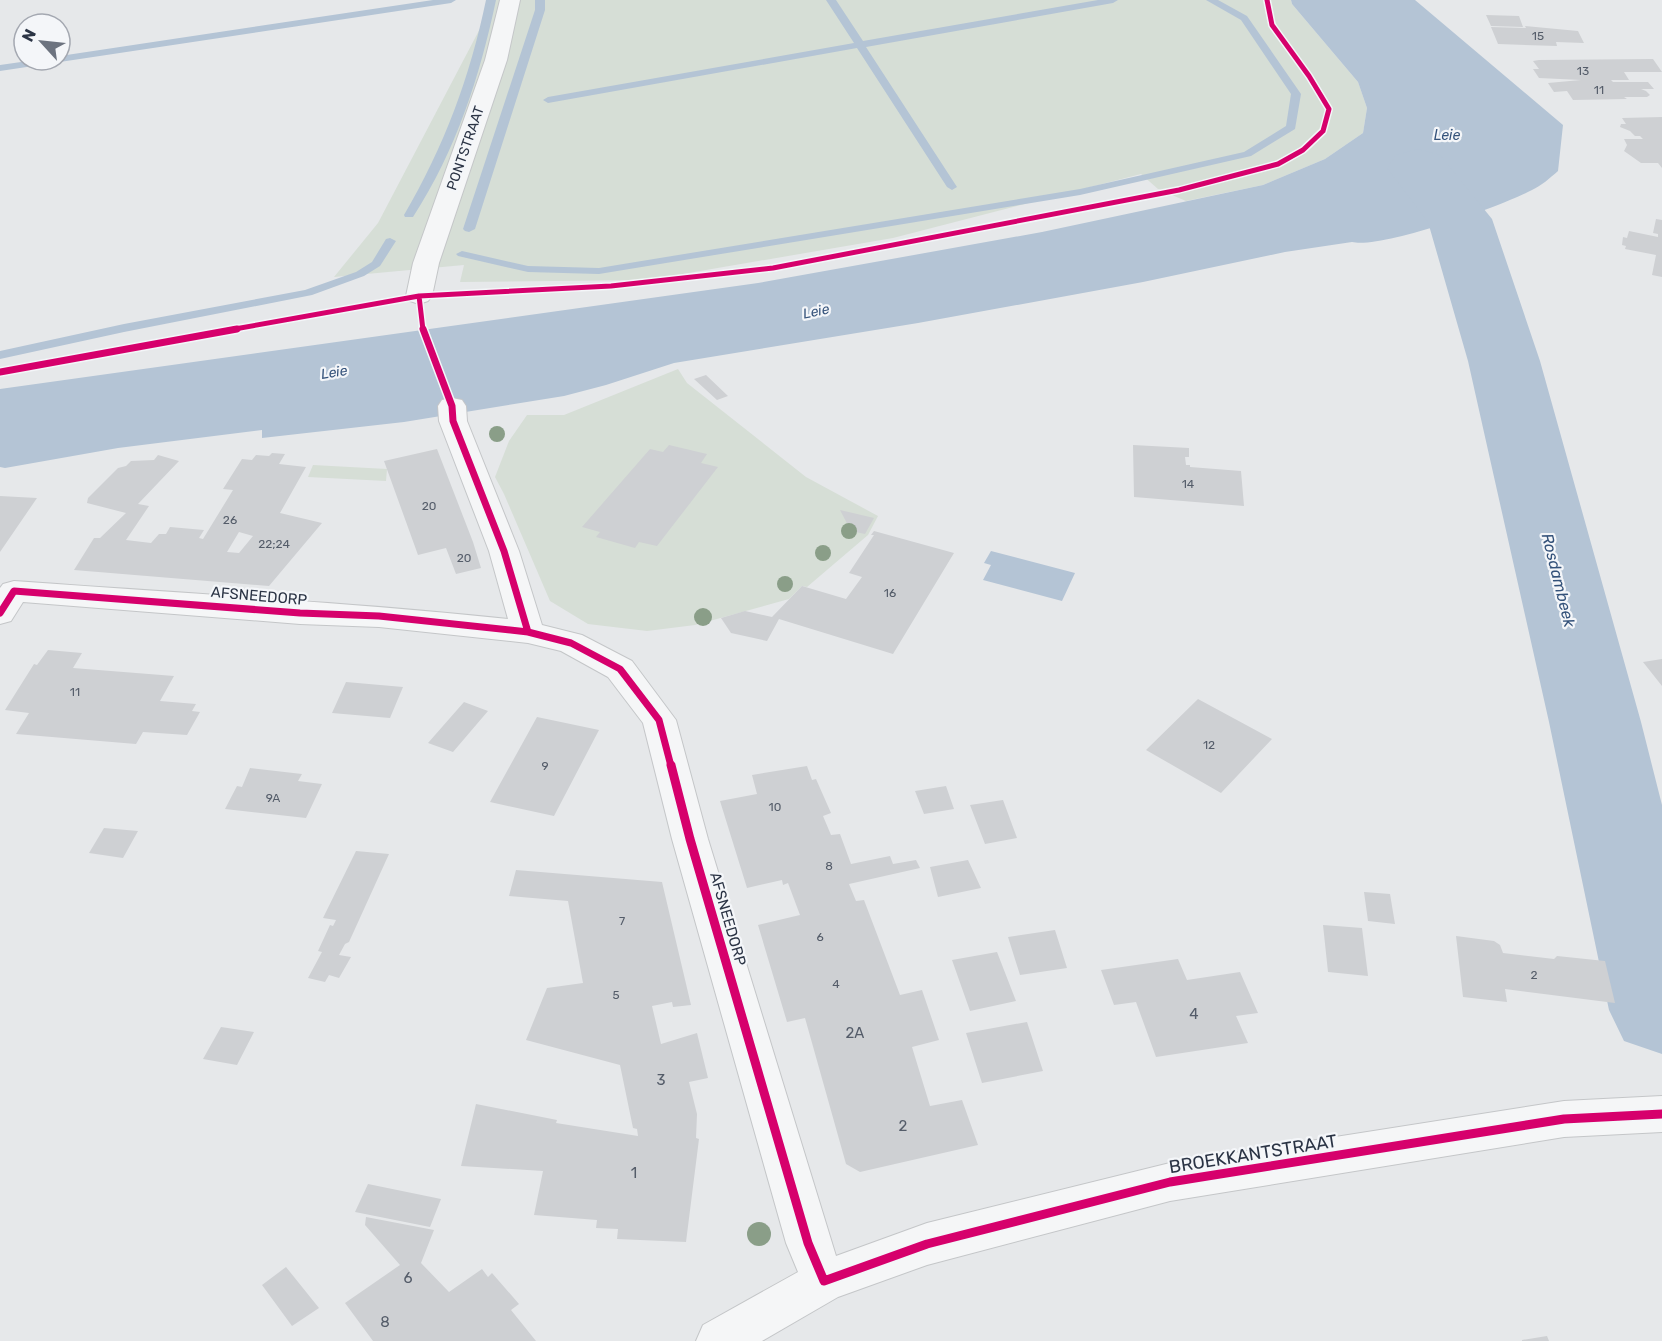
<svg xmlns="http://www.w3.org/2000/svg" width="1662" height="1341" font-family="Rubik,sans-serif">
	<style>
		.green { fill: #d6ded6 }
		.water { fill: #b4c4d5 }
		.lines { fill: none; stroke-linecap: round; stroke-linejoin: round }
		.stream { fill: #b4c4d5; fill-rule: evenodd }
		.river { fill: #b4c4d5; fill-rule: evenodd }
		.ferry { stroke: #34527a; stroke-width: 1.5; stroke-dasharray: 5 4.5; stroke-linecap: butt }
		.building { fill: #ced0d3; fill-rule: evenodd }
		.minor-casing { stroke: #c4c6c8; stroke-width: 2 }
		.minor { fill: #f5f6f7; fill-rule: evenodd }
		.cycleway-far2-casing { stroke: #f4f6f9; stroke-width: 8 }
		.cycleway-far1-casing { stroke: #f4f6f9; stroke-width: 10 }
		.cycleway-casing { stroke: #f4f6f9; stroke-width: 13 }
		.cycleway-far2 { stroke: #d6006c; stroke-width: 5 }
		.cycleway-far1 { stroke: #d6006c; stroke-width: 7 }
		.cycleway { stroke: #d6006c; stroke-width: 9 }
		.tree { fill: #8a9e88 }
		.labels { text-anchor: middle; stroke-width: 4.5; stroke-linejoin: round; paint-order: stroke }
		.number-label { font-size: 12px; fill: #545c69 }
		.far-water-label { font-size: 14px; font-style: italic; fill: #34527a; stroke: #f4f6f9 }
		.far-street-label { font-size: 14px; fill: #2b3445; stroke: #f4f6f9 }
		.street-label { font-size: 15px; fill: #2b3445; stroke: #f4f6f9 }
		.near-number-label { font-size: 15px; fill: #545c69 }
		.water-label { font-size: 16px; font-style: italic; fill: #34527a; stroke: #f4f6f9 }
		.near-street-label { font-size: 18px; fill: #2b3445; stroke: #f4f6f9 }
	</style>
	<rect width="100%" height="100%" fill="#e6e8ea"/>
	<path class="green" d="M495,0H1291L1292,4L1358,82L1367,108L1363,133L1325,159L1263,185L1186,201L1158,189L1141,174L893,238L648,280L460,282L464,265L334,277L378,223Z
		M678,369L687,383L806,477L878,516L868,535L807,587L802,586L789,599L695,625L647,631L588,624L550,601L504,494L495,477L509,441L527,415H564Z
		M313,465L387,469L386,481L308,477Z"/>
	<path class="water" d="M1291,0H1415L1563,125L1558,171C1550,178 1541,186 1532,190C1502,206 1382,249 1352,242L1285,252L1143,282L918,323L674,363L606,385L564,396L404,422L262,438V430L118,448L5,468L0,467V389L758,283L1042,232L1263,185L1325,159L1363,133L1367,108L1358,82L1292,4Z
		M991,551L1075,573L1062,601L983,580L991,565L984,563Z"/>
	<g class="lines">
		<path class="stream" d="M433,0H456L451,3L0,71V65L35,60H60V56Z
			M486,0H496C480,76 456,151 413,217H405L404,215C444,147 470,77 486,0Z
			M535,0H545V10L475,229L469,232L465,231L463,229L535,10Z
			M826,0H836L863,41L1098,0H1118L1113,3L866,47L957,187L952,190L947,187L857,48L548,103L543,100L548,97L854,43Z
			M1206,0H1218L1247,16L1301,94L1295,129L1251,156L1080,195L599,274L528,272L458,256L456,254L462,251L528,266L599,268L1080,189L1244,152L1286,126L1291,94L1241,20Z
			M390,238L396,241L380,266L364,276L312,295L124,332L0,359V351L124,324L305,290L356,272L372,262L386,239Z
			M1631,870L1662,871V885L1625,882L1623,877L1625,872Z"/>
		<path class="river" d="M1418,149L1440,155L1492,219L1540,361L1641,722L1662,805V1054L1624,1041L1609,1010L1549,722L1468,361L1428,222L1387,168L1396,155Z"/>
		<path class="ferry" d="M423,332L448,398"/>
	</g>
	<path class="building" d="M1486,15L1519,16L1523,27L1491,26Z
		M1525,26L1578,31L1584,43L1556,42L1557,46L1498,44L1491,27L1526,28Z
		M1653,59L1662,72H1624L1629,80H1611L1613,82H1648L1654,89H1641L1646,91L1650,95L1647,97H1624L1627,99L1573,100L1567,91L1554,92L1548,83L1581,80L1539,78L1533,69H1539L1533,61L1539,60Z
		M1662,117V168L1658,163H1641L1624,151L1627,145L1624,139H1643L1640,136H1635L1630,131L1620,127L1621,124H1626L1622,118Z
		M1656,219L1662,220V277L1652,275L1656,255L1625,249L1626,246L1622,245L1623,237L1627,238L1629,231L1658,237V234L1653,233Z
		M706,375L728,396L717,400L694,379Z
		M669,445L707,454L701,463L718,467L657,546L639,542L635,548L596,537L600,532L582,527L650,449L663,452Z
		M1133,445L1189,448V457H1185L1186,465H1190V467L1241,471L1244,506L1134,497Z
		M437,449L473,542L481,568L456,574L446,548L418,555L384,461Z
		M272,453L285,454L279,464L306,467L280,513L322,523L269,586L74,570L94,538H100L126,513L87,503L88,498L118,468L126,466L131,461L154,460L158,455L179,461L138,504L149,506L126,540L151,543L159,534H166L170,527L204,530L199,538L203,539L233,490L223,489L242,459L252,460L256,455L269,456ZM239,532L253,536L239,553L227,552Z
		M0,496L37,498L0,552Z
		M840,510L874,518L865,534L851,531Z
		M874,531L954,553L893,654L779,619L767,641L731,633L721,618L745,611L772,617L802,586L846,599L862,577L849,573L874,535H871Z
		M48,650L82,653L73,668L174,676L160,701L196,704L192,711L200,712L187,735L143,732L136,744L16,734L29,713L5,710L34,664L37,665Z
		M1662,659V686L1643,662Z
		M346,682L403,687L390,718L332,713Z
		M1198,699L1272,739L1221,793L1146,750Z
		M464,702L488,711L453,752L428,743Z
		M537,717L599,730L554,816L490,802Z
		M807,766L812,780L816,779L831,813L823,816L831,835L840,834L851,864L890,856L893,864L916,860L920,868L849,884L856,901L864,900L900,995L922,990L939,1040L912,1047L930,1106L962,1100L978,1145L860,1172L846,1164L805,1018L787,1022L758,925L800,915L788,883L783,885L782,880L747,888L720,801L757,794L752,775Z
		M250,768L302,774L298,781L322,784L306,818L225,809L237,786L242,787Z
		M946,786L954,809L924,814L915,791Z
		M1003,800L1017,838L985,844L970,805Z
		M104,828L138,831L123,858L89,853Z
		M356,851L389,854L349,942L345,944L339,955L351,957L339,978L329,975L325,982L308,978L322,952L318,951L330,925L333,926L336,920L323,918Z
		M968,860L981,888L938,897L930,867Z
		M516,870L662,882L691,1005L673,1007L672,1002L652,1006L661,1044L697,1033L708,1078L689,1082L697,1114L696,1138L699,1139L686,1242L617,1239L618,1229L596,1228L597,1220L534,1215L543,1171L461,1166L476,1104L557,1120L556,1123L638,1136L637,1129L633,1128L620,1065L526,1040L547,988L583,983L568,901L509,896Z
		M1364,892L1390,894L1395,924L1368,921Z
		M1323,925L1362,928L1368,976L1328,972Z
		M1055,930L1067,968L1020,975L1008,937Z
		M1456,936L1494,941L1500,945L1503,953L1554,959L1557,956L1605,961L1615,1003L1505,989L1507,1002L1463,997Z
		M997,952L1016,1001L970,1011L952,960Z
		M1178,959L1187,980L1240,972L1258,1013L1236,1016L1248,1043L1156,1057L1136,1002L1114,1005L1101,970Z
		M1027,1022L1043,1071L982,1083L966,1033Z
		M221,1027L254,1032L237,1065L203,1059Z
		M368,1184L441,1199L430,1227L355,1212Z
		M366,1217L434,1230L421,1263L449,1292L482,1269L488,1277L492,1273L519,1304L511,1310L536,1341H373L345,1303L400,1265L365,1225Z
		M286,1267L319,1308L292,1326L262,1285Z
		M1547,1336L1549,1341H1522V1340Z"/>
	<g class="lines">
		<g class="minor-casing">
			<path id="minor" d="M500,0H520L507,60L439,263L432,296L428,301L419,304L410,301L406,296L413,263L485,60Z
				M452,398L462,400L466,406L467,421L519,551L542,625L582,635L632,661L676,720L708,839L836,1256L927,1223L1170,1163L1564,1101L1662,1096V1132L1564,1137L1170,1201L927,1265L838,1297L762,1341H696L703,1325L798,1272L786,1243L672,839L643,723L608,677L561,651L528,643L379,627L300,624L23,602L11,621L0,624V588L3,584L14,581C179,593 344,602 508,619L489,551L439,421L438,406L442,400Z"/>
		</g>
		<use href="#minor" class="minor"/>
		<g class="cycleway-far2-casing">
			<path id="cycleway-far2" d="M419,296L423,330
				M229,330L419,296L611,286L773,268L1179,190L1278,164L1303,150L1323,131L1329,109L1309,76L1272,25L1267,0"/>
		</g>
		<g class="cycleway-far1-casing">
			<path id="cycleway-far1" d="M423,329L452,406L453,421L504,551L528,632
				M0,372L237,329
				M0,613L14,591L300,613L379,616L528,632L571,643L620,669L659,720L671,766"/>
		</g>
		<g class="cycleway-casing">
			<path id="cycleway" d="M671,765L690,839L808,1243L824,1281L927,1244L1170,1182L1564,1119L1662,1114"/>
		</g>
		<use href="#cycleway-far2" class="cycleway-far2"/>
		<use href="#cycleway-far1" class="cycleway-far1"/>
		<use href="#cycleway" class="cycleway"/>
	</g>
	<g class="tree">
		<circle cx="497" cy="434" r="8"/>
		<circle cx="849" cy="531" r="8"/>
		<circle cx="823" cy="553" r="8"/>
		<circle cx="785" cy="584" r="8"/>
		<circle cx="703" cy="617" r="9"/>
		<circle cx="759" cy="1234" r="12"/>
	</g>
	<g class="labels">
		<g class="number-label">
			<text x="1538" y="40">15</text>
			<text x="1583" y="75">13</text>
			<text x="1599" y="94">11</text>
			<text x="1188" y="488">14</text>
			<text x="429" y="510">20</text>
			<text x="230" y="524">26</text>
			<text x="274" y="548">22;24</text>
			<text x="464" y="562">20</text>
			<text x="890" y="597">16</text>
			<text x="75" y="696">11</text>
			<text x="1209" y="749">12</text>
			<text x="545" y="770">9</text>
			<text x="273" y="802">9A</text>
			<text x="775" y="811">10</text>
			<text x="829" y="870">8</text>
			<text x="622" y="925">7</text>
			<text x="820" y="941">6</text>
			<text x="1534" y="979">2</text>
			<text x="836" y="988">4</text>
			<text x="616" y="999">5</text>
		</g>
		<g class="far-water-label">
			<text x="1447" y="140">Leie</text>
			<text transform="translate(816 311) rotate(-12)" y="5">Leie</text>
			<text transform="translate(334 372) rotate(-9)" y="5">Leie</text>
		</g>
		<g class="far-street-label">
			<text transform="translate(465 148) rotate(-71)" y="5">PONTSTRAAT</text>
		</g>
		<g class="street-label">
			<text transform="translate(259 596) rotate(5)" y="5">AFSNEEDORP</text>
			<text transform="translate(728 919) rotate(74)" y="5">AFSNEEDORP</text>
		</g>
		<g class="near-number-label">
			<text x="1194" y="1019">4</text>
			<text x="855" y="1038">2A</text>
			<text x="661" y="1085">3</text>
			<text x="903" y="1131">2</text>
			<text x="634" y="1178">1</text>
			<text x="408" y="1283">6</text>
			<text x="385" y="1327">8</text>
		</g>
		<g class="water-label">
			<text transform="translate(1559 580) rotate(76)" y="6">Rosdambeek</text>
		</g>
		<g class="near-street-label">
			<text transform="translate(1253 1154) rotate(-9)" y="6">BROEKKANTSTRAAT</text>
		</g>
	</g>
	<g transform="translate(42 42) rotate(297)"><circle r="28" fill="#f4f6f9" stroke="#a4a8b1" stroke-width="1.5"/>
	<path d="M0-4.5L10 22L0 15L-10 22Z" fill="#6c737f"/>
	<text y="-9" font-size="16" font-weight="bold" text-anchor="middle" fill="#2b3445">N</text>
	</g>
</svg>
